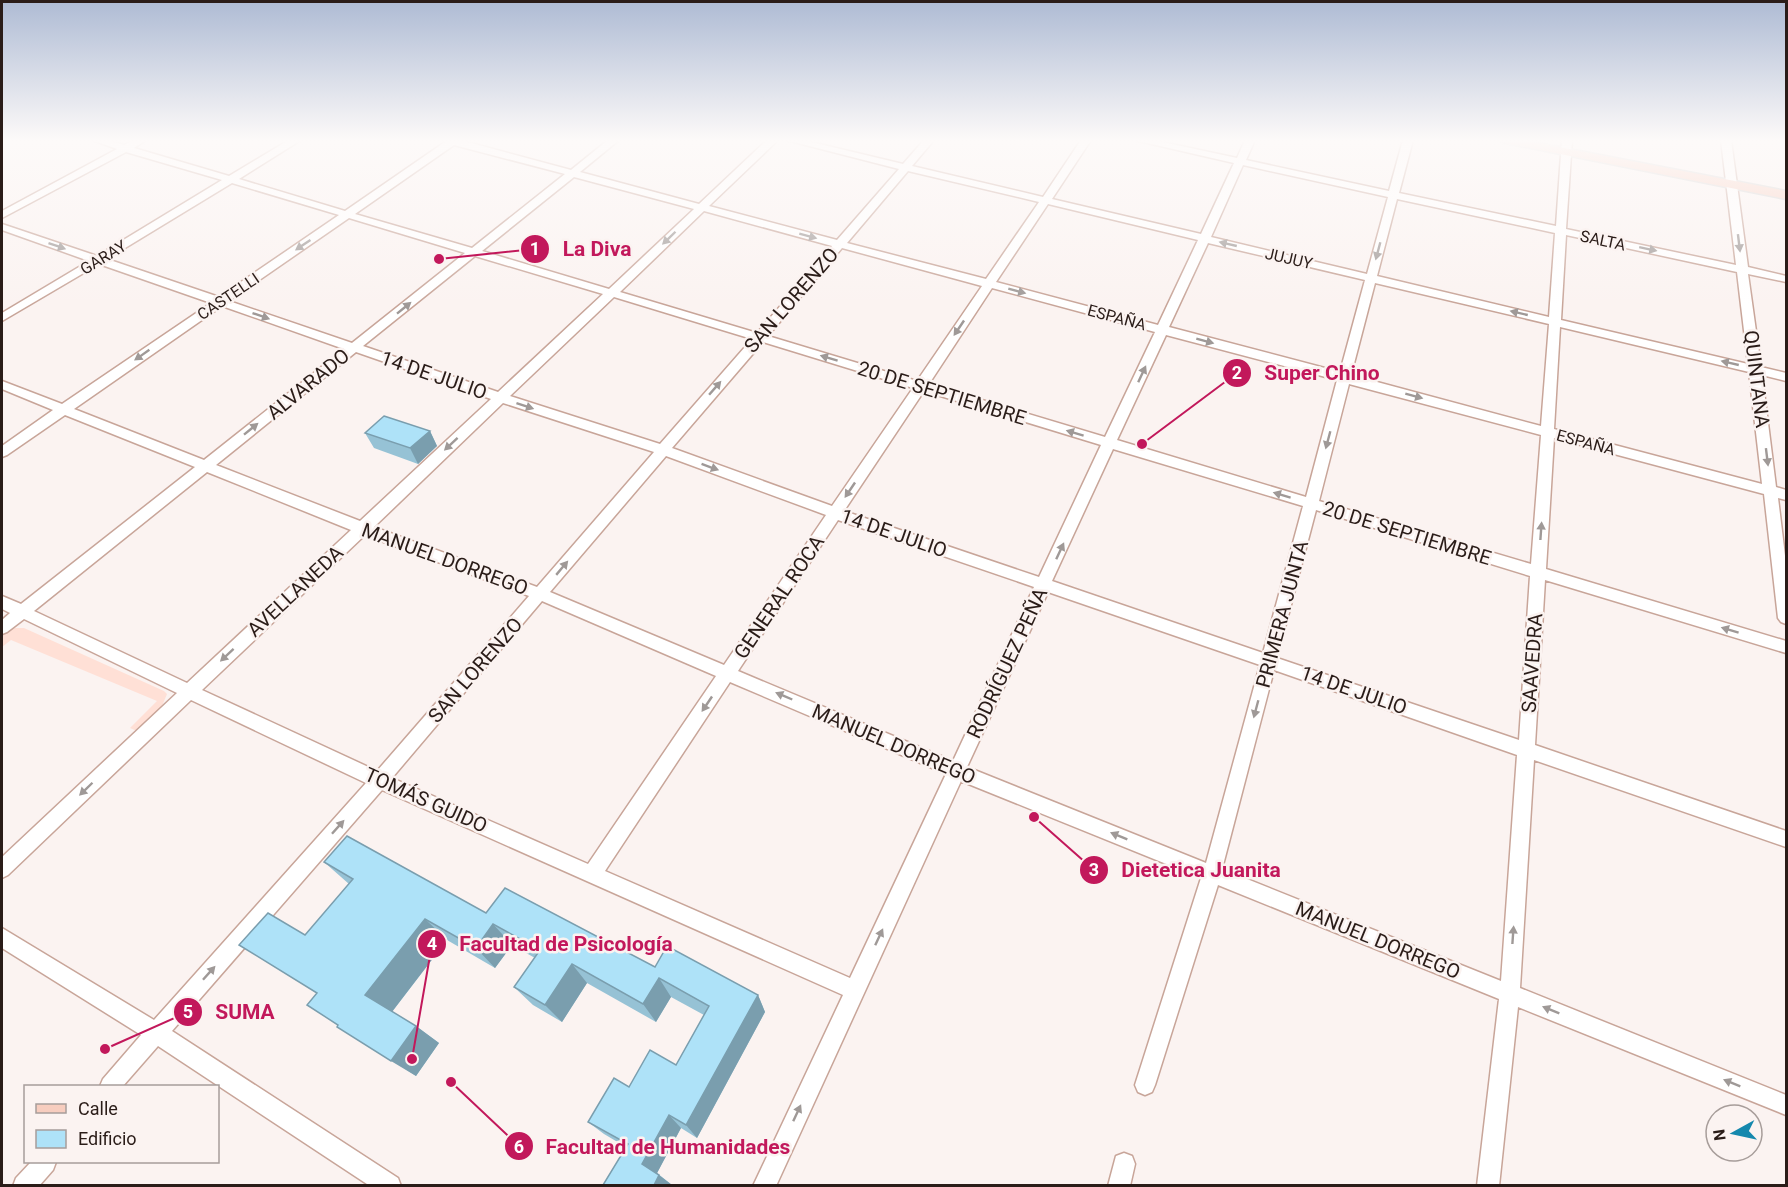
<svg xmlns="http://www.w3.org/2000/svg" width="1788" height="1187" font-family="Roboto,sans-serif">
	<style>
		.green { fill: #ffe0d6 }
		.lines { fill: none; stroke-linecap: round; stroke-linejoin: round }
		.minor-casing { stroke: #c8a599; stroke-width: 3 }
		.major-casing { stroke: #d4d2d1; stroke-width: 3 }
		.minor { fill: #fff; fill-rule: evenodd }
		.major { fill: #f7cdbf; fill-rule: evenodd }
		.wall { fill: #96c2d5 }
		.shaded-wall { fill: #7a9eae }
		.building { fill: #aee2f8; stroke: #7a9eae; stroke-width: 1.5 }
		.oneway { fill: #9f9997 }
		.labels { text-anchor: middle; stroke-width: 5; stroke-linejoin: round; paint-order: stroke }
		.far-street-label { font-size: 16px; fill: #2a1c18; stroke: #fbf3f1 }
		.street-label { font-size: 20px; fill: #2a1c18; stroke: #fbf3f1 }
		.leader { fill: none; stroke: #c2185b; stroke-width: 2 }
		.callout-dot { fill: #c2185b; stroke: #fbf3f1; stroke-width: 2 }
		.mark-label { font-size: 18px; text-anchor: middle; font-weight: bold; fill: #fff }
		.callout-label { font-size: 21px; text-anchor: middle; font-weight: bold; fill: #c2185b; stroke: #fbf3f1; stroke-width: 5; stroke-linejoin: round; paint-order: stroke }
	</style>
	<rect width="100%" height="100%" fill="#fbf3f1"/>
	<path class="green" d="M13,628H24L164,691L167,694L162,706L137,731L130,728L157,701L11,640L2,647V636Z"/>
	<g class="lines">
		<g class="minor-casing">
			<path id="minor" d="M92,140H107L124,145L134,140H146L134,148L229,176L289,140H301L239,179L345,211L445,142L442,140H460L571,170L608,140H619L580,172L699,204L767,140H778L709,206L837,240L899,169L786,140H803L903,164L924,140H934L912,166L1043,197L1081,140H1091L1052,199L1201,234L1234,163L1134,140H1153L1237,158L1245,140H1255L1246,160L1389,191L1403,140H1413L1399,193L1556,226L1562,140H1572L1566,229L1736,265L1721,140H1731L1748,267L1786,276V282L1748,274L1761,367L1786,373V381L1762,375L1776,487L1786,490V500L1778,498L1786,564V624L1781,622L1778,618L1764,494L1554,438L1546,569L1786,641V653L1545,580L1535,745L1786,831V847L1534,760L1520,988L1786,1095V1115L1518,1007L1499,1186H1477L1499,999L1218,885L1155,1085L1152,1092L1145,1095L1138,1092L1135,1085L1201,878L961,781L776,1186H753L843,995L382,790L172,1031L398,1178L401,1186H370L158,1046L123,1086H100L103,1079L141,1035L2,948V928L154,1020L366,783L191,700L8,875L2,878V857L177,693L24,619L7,632L2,634V620L10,613L2,609V596L21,604L195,467L65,415L7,455L2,457V446L53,410L2,389V381L62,404L211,303L99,264L2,321V313L89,261L2,230V224L97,256L222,180L126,152L2,218V211L117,149ZM454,145L565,174L472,248L355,214ZM1243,165L1388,197L1367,274L1211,237ZM908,171L1039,202L986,279L847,243ZM574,177L694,209L609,289L482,251ZM232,183L339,215L219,297L107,259ZM1397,199L1555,233L1549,317L1377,276ZM1048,204L1198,240L1158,325L996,282ZM704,211L832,246L757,333L620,292ZM349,218L465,253L352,343L229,301ZM1566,235L1737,272L1748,364L1561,320ZM1208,243L1365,280L1340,372L1169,327ZM842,248L982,286L917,381L768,336ZM475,256L603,294L498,392L363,346ZM1375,283L1549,324L1541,426L1351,375ZM992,288L1155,332L1105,437L929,384ZM614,297L752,339L660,444L510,396ZM222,306L344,349L204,460L74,409ZM1560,327L1749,372L1762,484L1554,429ZM1166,335L1337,380L1306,497L1117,440ZM763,342L913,388L832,506L672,448ZM356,352L491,399L360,521L216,465ZM1349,384L1541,435L1531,564L1319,501ZM924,391L1101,445L1039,577L844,511ZM503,403L654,452L537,587L374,527ZM1113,449L1303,506L1263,653L1052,581ZM666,456L826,515L724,665L550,592ZM207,472L351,530L187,683L34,611ZM1316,510L1530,576L1519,740L1277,658ZM838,520L1034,587L953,761L738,671ZM365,535L529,596L377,771L202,690ZM1048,592L1260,665L1206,863L967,767ZM542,601L716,676L588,864L392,778ZM1274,670L1517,755L1501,981L1222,869ZM730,682L946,774L850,978L605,871Z
				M1124,1153L1132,1156L1135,1164L1130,1186H1108L1116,1156Z
				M31,1162H56L53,1170L39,1186H13L16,1178Z"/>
		</g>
		<g class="major-casing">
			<path id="major" d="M1499,140H1523L1786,191V199L1505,143Z"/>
		</g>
		<use href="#minor" class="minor"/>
		<use href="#major" class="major"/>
	</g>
	<path class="wall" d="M430,431L437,446L418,464L374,448L365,433Z
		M324,862L655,967L758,995L765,1012L697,1138L681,1128L657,1173L672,1185H603L626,1147L604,1134L588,1122L629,1087L676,1065L704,1015L671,997L656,1022L587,983L562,1022L533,1005L514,987L535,958L512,945L495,968L447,940L392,1012L416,1026L439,1043L416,1076L338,1025L316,993L349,884Z"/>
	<path class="shaded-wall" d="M430,431L437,446L418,464L410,448Z
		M425,919L447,940L391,1013L365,995Z
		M493,924L512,945L495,968L476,948Z
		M572,964L587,983L562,1022L545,1005Z
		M659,978L671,997L656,1022L643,1004Z
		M758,995L765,1012L697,1138L686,1125Z
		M416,1026L439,1043L416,1076L391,1061Z
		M669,1115L681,1128L656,1175L642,1164Z
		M659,1175L672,1185H654Z"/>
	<path class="building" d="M384,416L430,431L410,448L365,433Z
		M347,836L486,913L505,888L655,967L667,946L758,995L686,1125L669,1115L642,1164L659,1175L654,1185H603L628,1144L588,1122L614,1078L629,1087L650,1050L676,1065L709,1006L659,978L643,1004L572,964L545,1005L514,987L540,950L493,924L476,948L425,919L365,995L416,1026L391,1061L337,1027L338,1025L307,1005L317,993L239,945L268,913L305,935L353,879L324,862Z"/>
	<defs><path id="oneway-solid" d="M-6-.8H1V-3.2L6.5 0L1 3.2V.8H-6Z" transform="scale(1.5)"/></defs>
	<g class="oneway">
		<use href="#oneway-solid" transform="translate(808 236) rotate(15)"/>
		<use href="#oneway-solid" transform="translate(669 238) rotate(136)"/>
		<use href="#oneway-solid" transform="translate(1739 243) rotate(83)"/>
		<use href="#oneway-solid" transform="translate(1228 244) rotate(-167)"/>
		<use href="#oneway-solid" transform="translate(303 245) rotate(146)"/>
		<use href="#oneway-solid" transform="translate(57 246) rotate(19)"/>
		<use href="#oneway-solid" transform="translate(1648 249) rotate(12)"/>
		<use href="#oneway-solid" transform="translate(1378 251) rotate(105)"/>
		<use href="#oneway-solid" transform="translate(1017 291) rotate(15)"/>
		<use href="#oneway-solid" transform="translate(404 308) rotate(-39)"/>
		<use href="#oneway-solid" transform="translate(1519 313) rotate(-167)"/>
		<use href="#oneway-solid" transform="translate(261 316) rotate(19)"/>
		<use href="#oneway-solid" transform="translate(959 328) rotate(124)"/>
		<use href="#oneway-solid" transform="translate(1205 341) rotate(15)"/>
		<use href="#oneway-solid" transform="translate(142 355) rotate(145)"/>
		<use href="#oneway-solid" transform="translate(829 358) rotate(-163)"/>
		<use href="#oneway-solid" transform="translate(1730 363) rotate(-167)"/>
		<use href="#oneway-solid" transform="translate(1142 374) rotate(-65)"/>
		<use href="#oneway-solid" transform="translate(715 388) rotate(-49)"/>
		<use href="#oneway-solid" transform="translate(1414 396) rotate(15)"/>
		<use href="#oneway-solid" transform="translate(525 406) rotate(18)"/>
		<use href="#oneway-solid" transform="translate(251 429) rotate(-39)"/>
		<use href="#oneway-solid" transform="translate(1075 433) rotate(-163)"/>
		<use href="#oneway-solid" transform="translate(1328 440) rotate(105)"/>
		<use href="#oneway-solid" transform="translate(451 444) rotate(137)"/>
		<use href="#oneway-solid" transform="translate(1767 457) rotate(83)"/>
		<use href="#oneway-solid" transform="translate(710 467) rotate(20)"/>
		<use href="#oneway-solid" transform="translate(850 490) rotate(124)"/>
		<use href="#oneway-solid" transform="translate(1282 495) rotate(-163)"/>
		<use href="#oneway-solid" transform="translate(1541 531) rotate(-86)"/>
		<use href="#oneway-solid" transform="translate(1060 551) rotate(-65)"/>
		<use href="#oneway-solid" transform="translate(562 568) rotate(-50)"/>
		<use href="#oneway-solid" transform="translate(1730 630) rotate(-163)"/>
		<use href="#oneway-solid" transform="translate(227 655) rotate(137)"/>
		<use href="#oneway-solid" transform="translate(784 696) rotate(-157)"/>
		<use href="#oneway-solid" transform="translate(707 704) rotate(124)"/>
		<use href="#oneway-solid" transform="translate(1256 709) rotate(105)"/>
		<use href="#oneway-solid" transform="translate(86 789) rotate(136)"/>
		<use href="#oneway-solid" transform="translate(338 827) rotate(-48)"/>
		<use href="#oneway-solid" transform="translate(1119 836) rotate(-158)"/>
		<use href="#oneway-solid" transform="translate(1513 935) rotate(-86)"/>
		<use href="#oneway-solid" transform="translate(879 937) rotate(-65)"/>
		<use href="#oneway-solid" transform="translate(209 973) rotate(-48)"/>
		<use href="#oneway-solid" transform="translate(1551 1010) rotate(-158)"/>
		<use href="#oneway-solid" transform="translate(1732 1083) rotate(-158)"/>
		<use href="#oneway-solid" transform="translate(797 1113) rotate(-65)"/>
	</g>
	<linearGradient id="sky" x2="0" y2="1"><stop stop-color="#aebbd4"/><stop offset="0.46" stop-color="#fdfaf9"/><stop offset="1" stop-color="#fdfaf9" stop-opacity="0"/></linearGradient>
	<rect width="1788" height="306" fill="url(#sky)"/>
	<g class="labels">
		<g class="far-street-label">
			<text transform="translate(1603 240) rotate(12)" y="6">SALTA</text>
			<text transform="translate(103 257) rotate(-31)" y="6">GARAY</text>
			<text transform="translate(1289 258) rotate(13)" y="6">JUJUY</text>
			<text transform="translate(228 296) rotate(-34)" y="6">CASTELLI</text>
			<text transform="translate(1117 317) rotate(15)" y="6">ESPAÑA</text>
			<text transform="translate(1586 442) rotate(15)" y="6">ESPAÑA</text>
		</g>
		<g class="street-label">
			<text transform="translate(791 300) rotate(-49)" y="7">SAN LORENZO</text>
			<text transform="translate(434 375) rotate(19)" y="7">14 DE JULIO</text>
			<text transform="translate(1757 379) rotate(83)" y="7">QUINTANA</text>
			<text transform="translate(308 384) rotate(-39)" y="7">ALVARADO</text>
			<text transform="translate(942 393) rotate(17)" y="7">20 DE SEPTIEMBRE</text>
			<text transform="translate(894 533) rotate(19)" y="7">14 DE JULIO</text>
			<text transform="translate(1407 533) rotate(17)" y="7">20 DE SEPTIEMBRE</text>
			<text transform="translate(445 559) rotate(20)" y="7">MANUEL DORREGO</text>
			<text transform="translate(295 591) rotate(-43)" y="7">AVELLANEDA</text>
			<text transform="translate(779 597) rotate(-56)" y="7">GENERAL ROCA</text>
			<text transform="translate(1282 614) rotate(-75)" y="7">PRIMERA JUNTA</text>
			<text transform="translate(1007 663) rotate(-65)" y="7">RODRÍGUEZ PEÑA</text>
			<text transform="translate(1532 663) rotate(-86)" y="7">SAAVEDRA</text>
			<text transform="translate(475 670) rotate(-49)" y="7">SAN LORENZO</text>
			<text transform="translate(1354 690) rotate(19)" y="7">14 DE JULIO</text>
			<text transform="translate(894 744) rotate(23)" y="7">MANUEL DORREGO</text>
			<text transform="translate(426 800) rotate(24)" y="7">TOMÁS GUIDO</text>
			<text transform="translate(1378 940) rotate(22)" y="7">MANUEL DORREGO</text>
		</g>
	</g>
	<path class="leader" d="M439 259L535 249M1142 444L1237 373M1034 817L1094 870M412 1059L432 944M105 1049L188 1012M451 1082L519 1146"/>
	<g class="callout-dot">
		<circle cx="439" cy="259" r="6"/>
		<circle cx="1142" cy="444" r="6"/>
		<circle cx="1034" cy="817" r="6"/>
		<circle cx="412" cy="1059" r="6"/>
		<circle cx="105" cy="1049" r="6"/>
		<circle cx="451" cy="1082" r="6"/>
		<circle cx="535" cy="249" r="15"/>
		<circle cx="1237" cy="373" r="15"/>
		<circle cx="1094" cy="870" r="15"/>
		<circle cx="432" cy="944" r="15"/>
		<circle cx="188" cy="1012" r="15"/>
		<circle cx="519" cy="1146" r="15"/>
	</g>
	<g class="mark-label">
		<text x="535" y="255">1</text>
		<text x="1237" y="379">2</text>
		<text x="1094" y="876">3</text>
		<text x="432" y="950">4</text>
		<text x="188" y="1018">5</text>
		<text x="519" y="1153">6</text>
	</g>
	<g class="callout-label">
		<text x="597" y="256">La Diva</text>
		<text x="1322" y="380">Super Chino</text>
		<text x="1201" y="877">Dietetica Juanita</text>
		<text x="566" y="951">Facultad de Psicología</text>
		<text x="245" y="1019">SUMA</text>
		<text x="668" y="1154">Facultad de Humanidades</text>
	</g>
	<rect width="1788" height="1187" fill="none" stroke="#2a1c18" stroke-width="6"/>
	<rect x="24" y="1085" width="195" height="78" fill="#fbf3f1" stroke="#a79d9a" stroke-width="1.5"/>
	<rect x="36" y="1104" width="30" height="9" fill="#f7cdbf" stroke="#a79d9a" stroke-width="1.5"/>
	<text x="78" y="1115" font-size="18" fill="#2a1c18">Calle</text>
	<rect x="36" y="1130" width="30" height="18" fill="#aee2f8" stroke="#a79d9a" stroke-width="1.5"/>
	<text x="78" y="1145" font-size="18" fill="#2a1c18">Edificio</text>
	<g transform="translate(1734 1133) rotate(262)"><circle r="28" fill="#fbf3f1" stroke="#a79d9a" stroke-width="1.5"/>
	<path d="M0-4.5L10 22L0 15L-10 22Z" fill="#1588ad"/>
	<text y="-9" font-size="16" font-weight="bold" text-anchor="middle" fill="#2a1c18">N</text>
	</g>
</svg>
